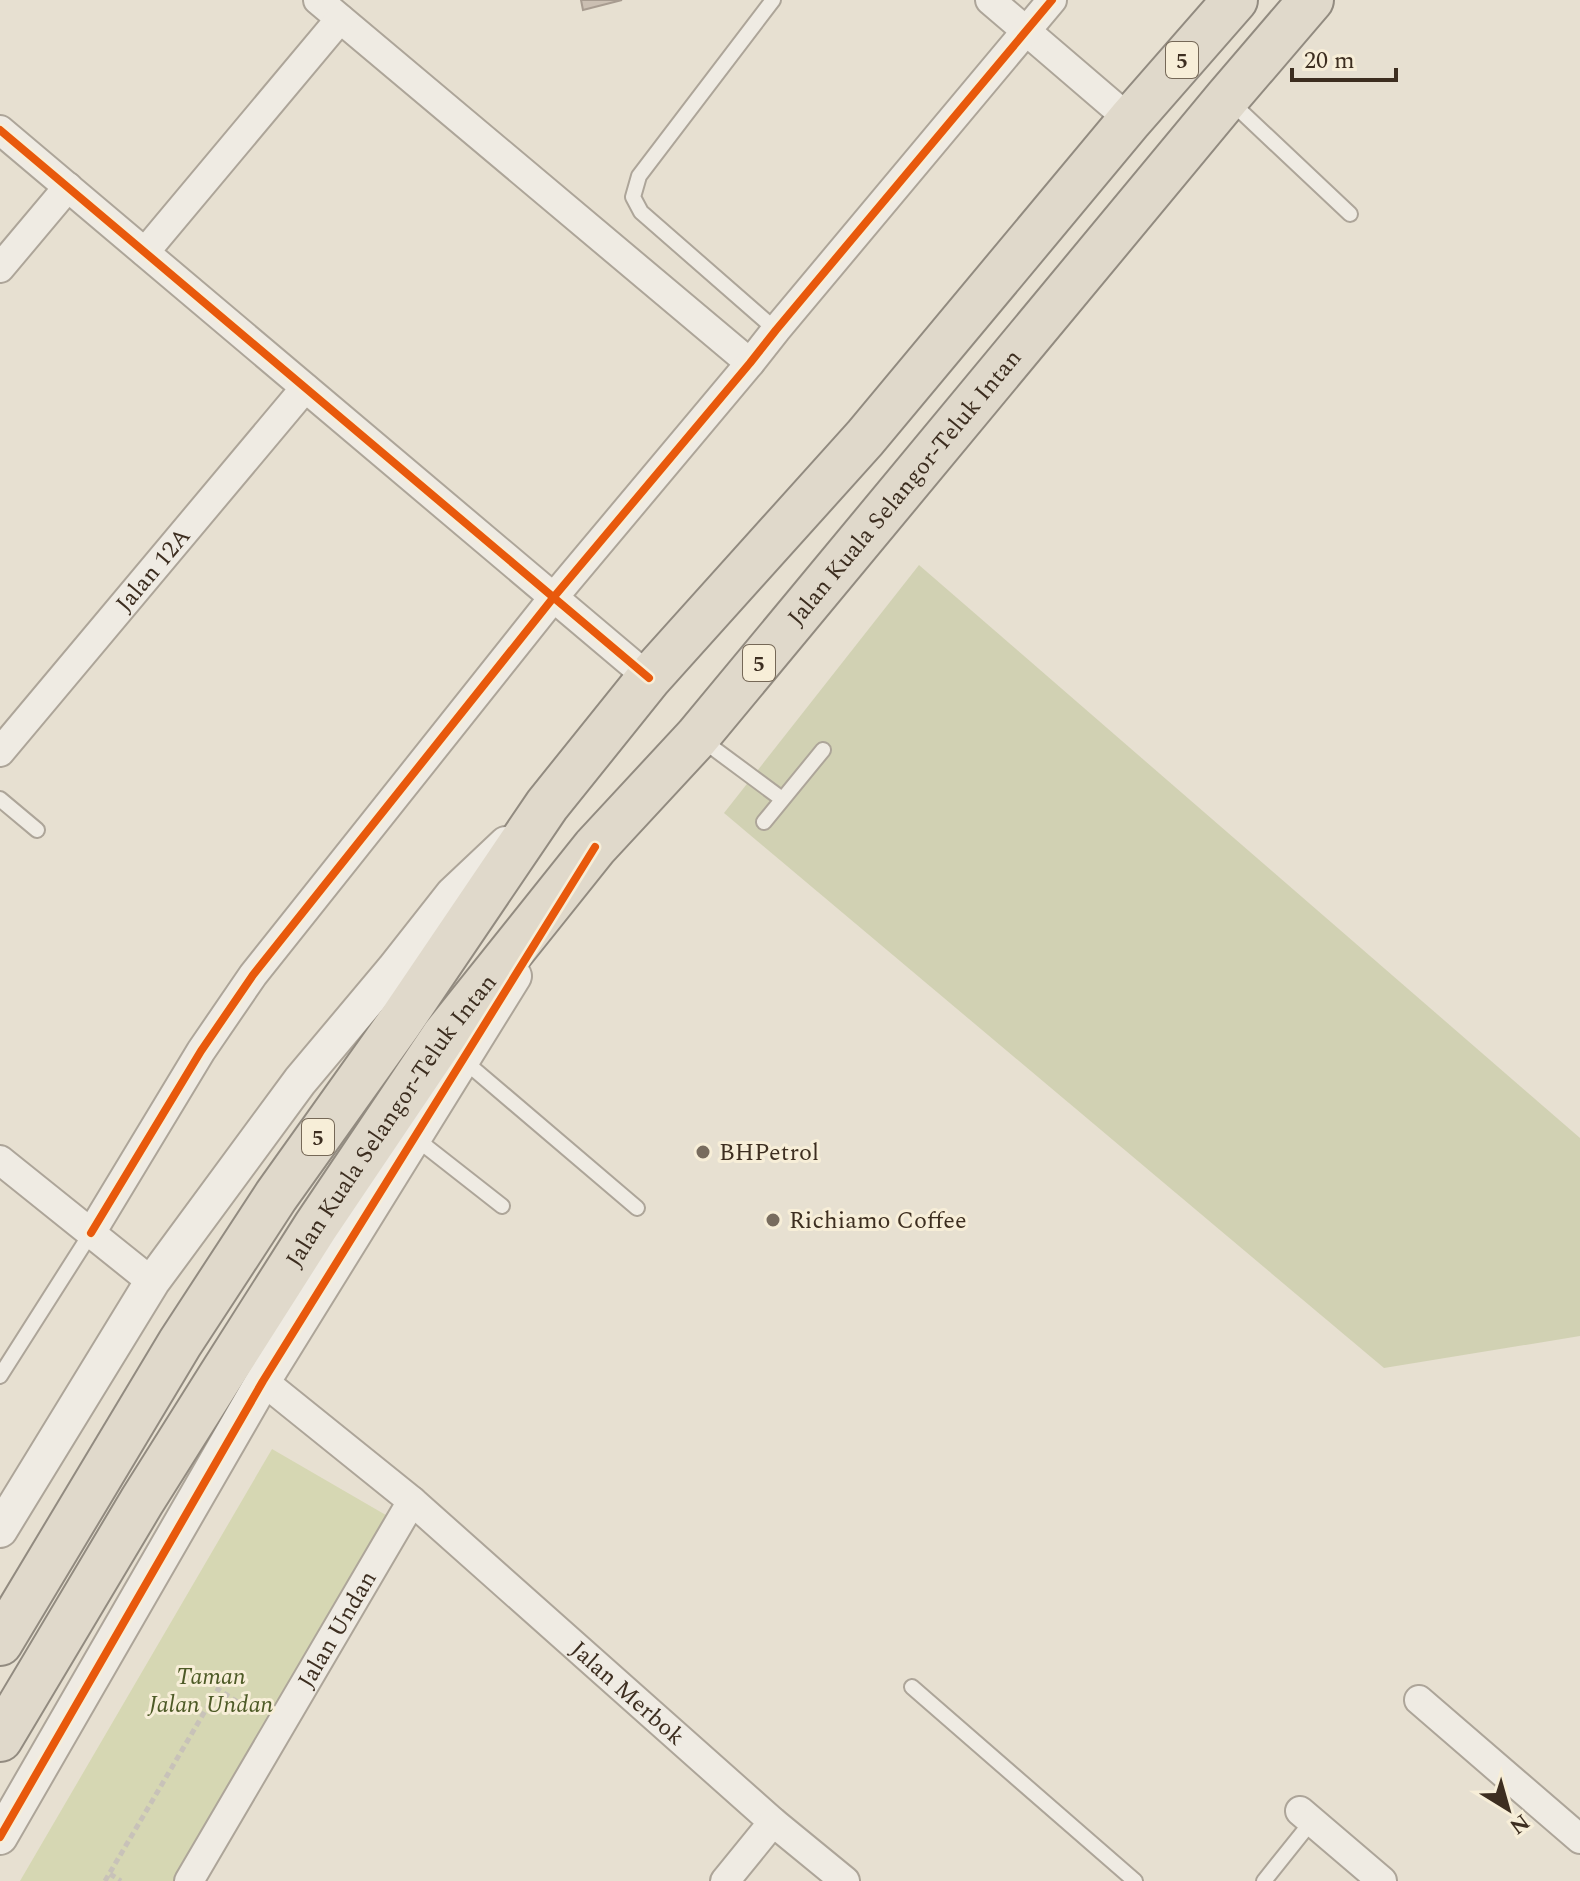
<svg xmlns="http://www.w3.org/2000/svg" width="1580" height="1881" font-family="Spectral,serif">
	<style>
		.green { fill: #d6d7b3 }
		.cemetery { fill: #d1d1b3 }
		.building { fill: #cbbfb2; stroke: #a89c90; stroke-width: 2 }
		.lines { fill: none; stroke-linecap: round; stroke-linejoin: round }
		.service-casing { stroke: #ada599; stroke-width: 18 }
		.minor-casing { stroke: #ada599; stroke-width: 32 }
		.tertiary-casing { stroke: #ada599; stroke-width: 38 }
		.trunk-casing { stroke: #928b80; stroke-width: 48 }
		.path { stroke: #c8c2b9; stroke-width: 5; stroke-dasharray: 6 4; stroke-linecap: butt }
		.service { stroke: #efebe3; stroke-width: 14 }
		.minor { stroke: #efebe3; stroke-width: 28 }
		.tertiary { stroke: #efebe3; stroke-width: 34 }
		.trunk { stroke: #e0d9cb; stroke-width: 44 }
		.cycleway-casing { stroke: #f7eed8; stroke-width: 13 }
		.cycleway { stroke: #e8590c; stroke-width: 8 }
		.poi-dot { fill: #786c5e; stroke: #f7eed8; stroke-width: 3 }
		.labels { text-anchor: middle; stroke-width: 6; stroke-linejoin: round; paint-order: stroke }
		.shield { fill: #f7eed8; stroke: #756857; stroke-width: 2 }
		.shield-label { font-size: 22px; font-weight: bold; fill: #3d2e20 }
		.street-label { font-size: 24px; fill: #3d2e20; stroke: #f7eed8 }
		.poi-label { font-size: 24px; fill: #3d2e20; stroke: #f7eed8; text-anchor: start }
		.park-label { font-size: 24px; font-style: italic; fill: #4d5a26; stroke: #f7eed8 }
	</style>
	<rect width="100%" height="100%" fill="#e7e0d1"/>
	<path class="green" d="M272,1449L391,1518L179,1881H20Z"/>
	<path class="cemetery" d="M919,565L1580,1138V1336L1384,1368L724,813Z"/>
	<path class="building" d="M581,0H622L583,10Z"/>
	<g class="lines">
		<g class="service-casing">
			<path id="service" d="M773,0L639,176L633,197L641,212L776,330
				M1230,101L1350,214
				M701,739L782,799
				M0,799L37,830
				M764,822L823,750
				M462,1059L637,1208
				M414,1137L502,1206
				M0,1376L91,1233
				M912,1687L1135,1881
				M1264,1881L1312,1821"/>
		</g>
		<g class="minor-casing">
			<g id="minor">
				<path d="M318,0L750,363"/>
				<path d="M990,0L1130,120"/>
				<path d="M0,130L649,678"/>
				<path d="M145,252L340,19"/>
				<path d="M0,268L68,187"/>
				<path id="s1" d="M0,752L305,388"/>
				<path d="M0,1160L152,1282"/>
				<path d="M91,1233L201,1051L253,975L553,598L750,363L776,330L1052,0"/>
				<path id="s2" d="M263,1381L412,1501L773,1822L845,1881"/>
				<path d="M1419,1700L1580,1839"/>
				<path d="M1300,1811L1382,1881"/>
				<path id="s3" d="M189,1881L412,1501"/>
				<path d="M725,1881L773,1822"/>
			</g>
		</g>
		<g class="tertiary-casing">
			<path id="tertiary" d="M0,1530L152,1282L300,1081L394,969L453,894L506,844
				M0,1837L263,1381L514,976"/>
		</g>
		<g class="trunk-casing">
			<g id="trunk">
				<path d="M0,1643L180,1343L276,1196L400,1022L547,805L649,678L865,438L1130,120L1235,0"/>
				<path id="s4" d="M0,1739L142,1501L220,1377L316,1226L444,1036L595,847L697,737L1227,98L1311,0"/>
			</g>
		</g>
		<path class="path" d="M110,1874L121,1881
			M105,1881L218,1689L254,1713"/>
		<use href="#service" class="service"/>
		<use href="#minor" class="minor"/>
		<use href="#tertiary" class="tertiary"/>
		<use href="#trunk" class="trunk"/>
		<g class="cycleway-casing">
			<path id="cycleway" d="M0,130L649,678
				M91,1233L201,1051L253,975L553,598L750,363L776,330L1052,0
				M0,1837L263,1381L595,847"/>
		</g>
		<use href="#cycleway" class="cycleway"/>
	</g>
	<g class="poi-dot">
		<circle cx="703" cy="1152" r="8"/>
		<circle cx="773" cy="1220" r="8"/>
	</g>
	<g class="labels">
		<g class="shield">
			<rect x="1166" y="42" width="32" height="36" rx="6"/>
			<rect x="743" y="645" width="32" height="36" rx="6"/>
			<rect x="302" y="1119" width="32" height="36" rx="6"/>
		</g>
		<g class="shield-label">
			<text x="1182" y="68">5</text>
			<text x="759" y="671">5</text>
			<text x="318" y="1145">5</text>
		</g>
		<g class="street-label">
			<text dy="8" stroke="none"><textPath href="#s4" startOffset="1548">Jalan Kuala Selangor-Teluk Intan</textPath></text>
			<text dy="8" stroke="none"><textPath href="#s1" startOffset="238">Jalan 12A</textPath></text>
			<text dy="8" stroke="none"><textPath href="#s4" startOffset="732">Jalan Kuala Selangor-Teluk Intan</textPath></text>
			<text dy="8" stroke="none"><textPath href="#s3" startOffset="292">Jalan Undan</textPath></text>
			<text dy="8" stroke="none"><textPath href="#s2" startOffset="480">Jalan Merbok</textPath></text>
		</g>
		<g class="poi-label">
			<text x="719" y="1160">BHPetrol</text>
			<text x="789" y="1228">Richiamo Coffee</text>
		</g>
		<g class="park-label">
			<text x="211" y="1684">Taman<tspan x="211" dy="28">Jalan Undan</tspan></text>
		</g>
	</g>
	<g transform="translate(1508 1809) rotate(143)" stroke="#f7eed8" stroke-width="6" paint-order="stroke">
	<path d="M0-6L14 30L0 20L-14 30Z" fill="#3d2e20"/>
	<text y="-12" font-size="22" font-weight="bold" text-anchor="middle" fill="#3d2e20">N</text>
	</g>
	<path d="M1292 68v12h104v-12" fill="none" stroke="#3d2e20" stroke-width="4"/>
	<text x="1304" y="68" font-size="24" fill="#3d2e20" stroke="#f7eed8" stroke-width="6" paint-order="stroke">20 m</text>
</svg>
